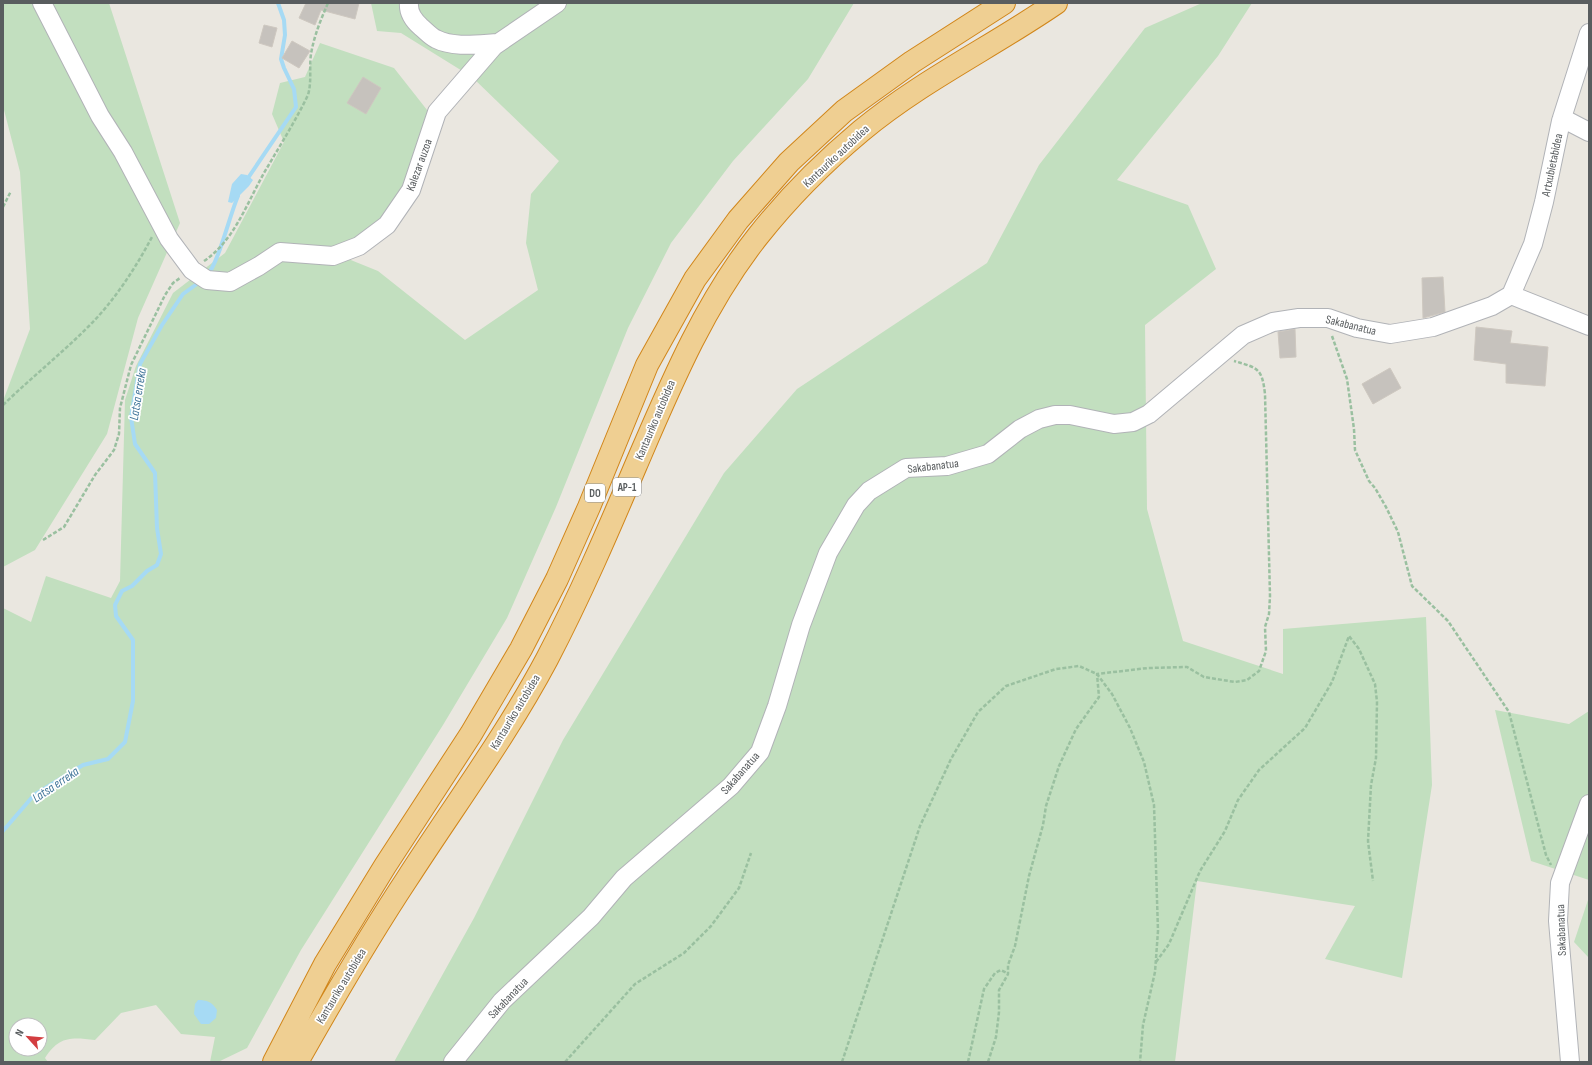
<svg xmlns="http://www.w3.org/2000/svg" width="1592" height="1065" font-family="'Sofia Sans Condensed',sans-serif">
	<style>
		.green { fill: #c2dfbf; fill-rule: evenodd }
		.water { fill: #a6daf4 }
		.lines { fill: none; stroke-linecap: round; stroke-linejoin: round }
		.stream { stroke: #a6daf4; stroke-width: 4 }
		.building { fill: #c6c2bd; stroke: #cec8c0 }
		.minor-casing { stroke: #b1b3b7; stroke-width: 20 }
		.highway-casing { stroke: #d1861a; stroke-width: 24 }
		.path { stroke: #9ac0a0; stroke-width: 2.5; stroke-dasharray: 4 2; stroke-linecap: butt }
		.minor { stroke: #fff; stroke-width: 18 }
		.highway { stroke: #efcf92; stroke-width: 22 }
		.labels { text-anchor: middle; stroke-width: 3.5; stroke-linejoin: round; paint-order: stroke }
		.shield { fill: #fff; stroke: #8b8e8f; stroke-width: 1 }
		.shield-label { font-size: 11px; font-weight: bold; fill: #595d5f }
		.street-label { font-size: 12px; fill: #595d5f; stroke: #fff }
		.water-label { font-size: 13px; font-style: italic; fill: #44779b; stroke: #fff }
	</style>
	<rect width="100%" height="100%" fill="#eae7e0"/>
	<path class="green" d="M3,3H109L180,223L138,318L107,434L35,550L3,567V401L30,329L20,172L3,106Z
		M371,3H854L808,79L733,161L671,243L628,328L556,507L507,618L443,725L301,950L247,1048L218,1062H210L215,1037L181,1034L156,1005L121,1013L95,1040C71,1037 59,1036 45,1058L48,1062H3V608L31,622L46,576L111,598L120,581L125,400L136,366L173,293L225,253L284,142L272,114L280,83L305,77L320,43L394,68L431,115L409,183L384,223L331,252L378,271L465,340L538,290L526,243L531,194L559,161L472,77L401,33L377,31ZM16,1025H40V1049H16Z
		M1202,3H1252L1218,56L1117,180L1188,205L1216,269L1145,325L1147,509L1183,641L1283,674V629L1426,617L1432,785L1402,978L1325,959L1355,906L1197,881L1175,1062H394L474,918L563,740L724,473L797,389L987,263L1039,165L1145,28Z
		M1495,710L1569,724L1589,711V880L1531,861Z
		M1589,897V958L1574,942Z"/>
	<path class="water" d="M241,174L247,175L253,180L249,186L232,203L228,202L232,184Z
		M198,1000C207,1000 212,1002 217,1010L216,1018L209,1024H201L194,1014L195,1004Z"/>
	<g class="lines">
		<path class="stream" d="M246,181L296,107L294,89L284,68L281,59L285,35L284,20L278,3
			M207,275C218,265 230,214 238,196
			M3,831L34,795L83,765L108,759L125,742L133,701V640L116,616L115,605L122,591L132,586L147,571L157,565L161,554L157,528L155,473L135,444L131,417L140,364L162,325L183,294L201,281"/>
	</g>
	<path class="building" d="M306,3H359L355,19L321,10L315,25L299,18Z
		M264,25L277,28L272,47L259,43Z
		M292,41L310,51L299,68L282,58Z
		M363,77L381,88L366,114L347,103Z
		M1443,277L1445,312L1423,318L1422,278Z
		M1476,327L1512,331L1510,343L1548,347L1545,386L1506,383V364L1474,360Z
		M1295,329L1296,357L1280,358L1278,332Z
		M1390,368L1401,388L1373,404L1362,384Z"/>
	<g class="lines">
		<g class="minor-casing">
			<path id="minor" d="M42,3L100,116L123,152L169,239L192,270L207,280L230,282L259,266L280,252L333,256L359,246L387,225L411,190L437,112L494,46L557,3
				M409,3C408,13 413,20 421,27C426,31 430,36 436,39C453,48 479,44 498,43
				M1562,118L1589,132
				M1511,295L1533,244L1544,202L1561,121L1589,33
				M1511,295L1589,326
				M453,1062L502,1001L591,917L624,878L731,786L760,752L777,706L801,625L828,553L856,505L869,491L906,468L947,466L988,454L1020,429L1039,419L1055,415H1070L1114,424L1133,422L1149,414L1243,335L1273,322L1299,318H1328L1357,328L1390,334L1433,327L1492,306L1511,295
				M1570,1062L1558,921L1560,883L1589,804"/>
		</g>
		<g class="highway-casing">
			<path id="highway" d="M274,1062L325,964L385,866L471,734L521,649L557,579L589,507L647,365L695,279L738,220L789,162L844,111L912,62L1004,3
				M297,1062C332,1000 368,938 407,879C454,806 506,736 547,659C580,596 608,531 636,465C670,386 704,304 758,236C788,198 824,162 861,131C921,81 992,47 1056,3"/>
		</g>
		<path class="path" d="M3,207L11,191
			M204,261C234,241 247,203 264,173C279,147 295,122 308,95C312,81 309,68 311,54C314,36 321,19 328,3
			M1332,336L1347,379L1354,429L1355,450L1369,481L1375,488L1386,507L1398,532L1412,586L1448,621L1509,712L1546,855L1551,865
			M3,405C31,378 61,354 89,326C114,301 135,269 152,237
			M43,540L64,527L95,475L114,450L119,434L120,408L131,365L165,295L173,283L180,278
			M1156,962L1169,944L1200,871L1225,831L1238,800L1259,770L1305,728L1332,682L1349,636L1359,649L1375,684L1377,702L1376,758L1371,785L1368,841L1373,881
			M565,1062L635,984L684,953L711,926L739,888L751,853
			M842,1062L920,826L951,759L978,712L1006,686L1056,669L1079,666L1097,674L1112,694L1130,728L1144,762L1154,805L1158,931L1155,972L1143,1025L1140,1062
			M968,1062L984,989L995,973L1001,970L1007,973
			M988,1062L996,1037L999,1012V990L1008,974V965L1015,946L1029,876L1043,825L1046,806L1059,766L1076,729L1099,697L1097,674L1148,668L1187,667L1204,677L1235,682L1247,680L1259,671L1266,651L1265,627L1269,614L1270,596L1265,394C1262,369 1259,368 1234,361"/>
		<use href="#minor" class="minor"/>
		<use href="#highway" class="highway"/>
	</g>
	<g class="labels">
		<g class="shield">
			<rect x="613" y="478" width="28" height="18" rx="3"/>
			<rect x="585" y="484" width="20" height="18" rx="3"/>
		</g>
		<g class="shield-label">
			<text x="627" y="491">AP-1</text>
			<text x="595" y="497">DO</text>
		</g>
		<g class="street-label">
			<text transform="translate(836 156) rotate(-43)" y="4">Kantauriko autobidea</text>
			<text transform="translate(419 165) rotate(-70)" y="4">Kalezar auzoa</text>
			<text transform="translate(1552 165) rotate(-78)" y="4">Artxubietabidea</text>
			<text transform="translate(1351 325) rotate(14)" y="4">Sakabanatua</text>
			<text transform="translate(655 420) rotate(-67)" y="4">Kantauriko autobidea</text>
			<text transform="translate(933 466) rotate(-7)" y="4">Sakabanatua</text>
			<text transform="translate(515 712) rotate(-59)" y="4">Kantauriko autobidea</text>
			<text transform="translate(740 773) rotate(-49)" y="4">Sakabanatua</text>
			<text transform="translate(1561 930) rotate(-92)" y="4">Sakabanatua</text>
			<text transform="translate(341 986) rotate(-59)" y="4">Kantauriko autobidea</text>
			<text transform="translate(508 998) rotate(-46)" y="4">Sakabanatua</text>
		</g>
		<g class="water-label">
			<text transform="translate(137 394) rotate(-81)" y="5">Latsa erreka</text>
			<text transform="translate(55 784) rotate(-34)" y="5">Latsa erreka</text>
		</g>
	</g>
	<rect width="1592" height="1065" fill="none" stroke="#595d5f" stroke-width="8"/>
	<g transform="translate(28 1037) rotate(297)"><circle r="19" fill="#ffffff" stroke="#bdbebf"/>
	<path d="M0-3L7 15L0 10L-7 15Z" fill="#d33d40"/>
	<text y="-6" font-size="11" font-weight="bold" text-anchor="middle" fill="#595d5f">N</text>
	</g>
</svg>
